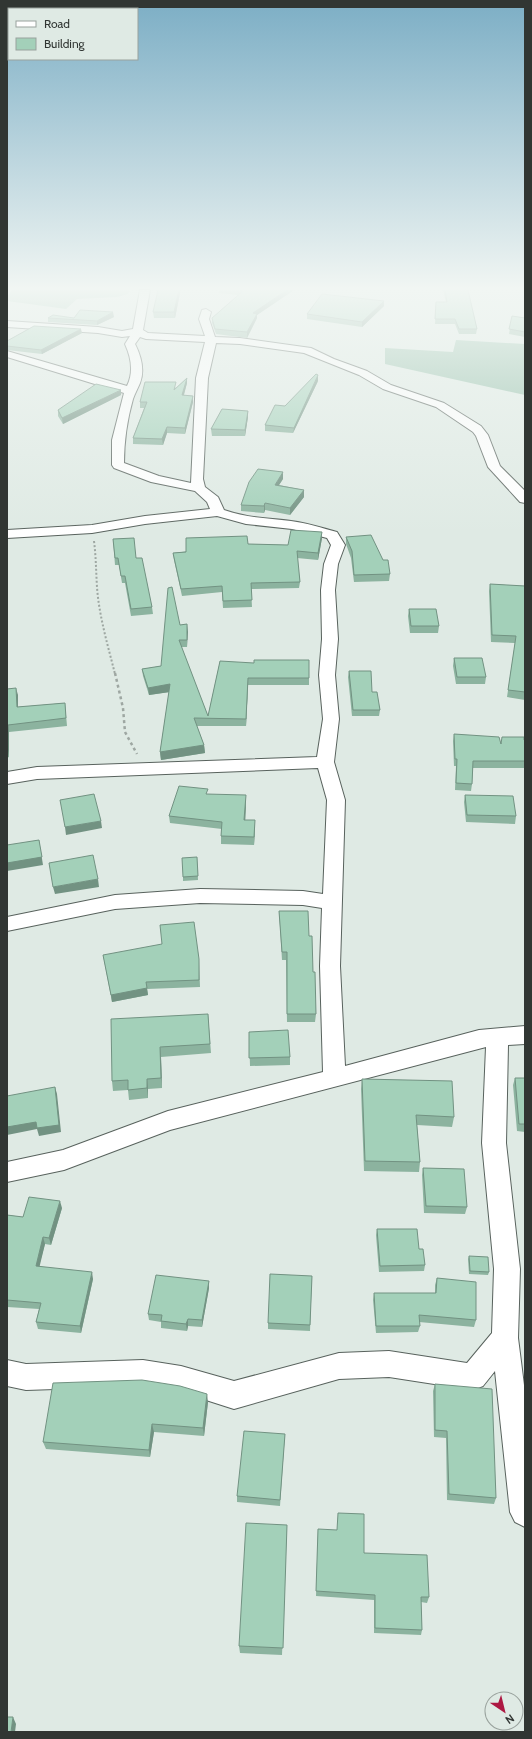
<svg xmlns="http://www.w3.org/2000/svg" width="532" height="1739" font-family="Cabin,sans-serif">
	<style>
		.forest { fill: #91bda7 }
		.lines { fill: none; stroke-linecap: round; stroke-linejoin: round }
		.minor-casing { stroke: #58625d; stroke-width: 2 }
		.path-far1 { stroke: #9ea7a2; stroke-width: 2; stroke-dasharray: 2 2; stroke-linecap: butt }
		.path { stroke: #9ea7a2; stroke-width: 2.5; stroke-dasharray: 3 3; stroke-linecap: butt }
		.minor { fill: #fff; fill-rule: evenodd }
		.wall { fill: #8cb39f }
		.shaded-wall { fill: #729282 }
		.building { fill: #a3d0b9; stroke: #729282 }
	</style>
	<rect width="100%" height="100%" fill="#dfeae4"/>
	<path class="forest" d="M12,290H130L128,294L117,297L77,299L66,309L7,301V297Z
		M456,340L525,344V395L385,364V348L453,352Z"/>
	<g class="lines">
		<g class="minor-casing">
			<path id="minor" d="M140,290H150L143,330L148,333L205,336L199,319L202,310L206,309L211,312L209,319L215,337L240,338L311,348L334,359L367,371L391,385L444,403L481,426L488,435L500,466L525,491V503L520,502L488,467L476,436L473,432L436,407L383,389L359,375L304,353L240,344L216,343L208,378L203,479L205,487L218,497L224,510C246,518 268,518 291,521C307,523 322,528 337,532L345,545L338,564L335,590L338,639L335,675L339,719L334,762L345,800L340,966L345,1066L479,1030L525,1026V1044L508,1045L506,1143L520,1269L518,1338L525,1393V1527L515,1522L510,1512L495,1371L483,1386L473,1390L389,1377L339,1379L234,1409L181,1392L143,1386L26,1390L7,1386V1360L26,1364L143,1360L181,1366L234,1381L339,1353L389,1351L467,1363L492,1333L494,1269L482,1143L486,1047L170,1130L64,1170L7,1182V1162L63,1150L168,1111L323,1072L320,966L322,908L303,905L200,903L115,909L7,931V917L115,895L200,889L303,891L323,894L327,800L318,768L37,779L7,784V772L37,767L317,757L323,719L319,675L322,639L321,590L324,564L331,545L327,538L292,529L246,524L217,516L145,524L92,533L7,538V530L92,525L145,516L210,509L207,502L195,491L151,482L114,468L112,465V440L124,393L7,357V351L127,386C134,372 131,357 125,344L130,336L122,337L98,333L7,327V321L98,327L122,331L133,329ZM140,337L146,339L205,342L196,378L191,483L159,476L124,463C124,442 127,420 133,399C135,393 138,388 140,383C145,370 141,356 135,344Z"/>
		</g>
		<path class="path-far1" d="M94,541C96,557 96,571 97,587C99,616 108,646 115,674"/>
		<path class="path" d="M115,673L123,708L125,732L137,754"/>
		<use href="#minor" class="minor"/>
	</g>
	<path class="wall" d="M158,290H180V293L175,318H154L153,312Z
		M219,290H294L257,315V318L247,338L216,334L212,323V318L238,295L219,293Z
		M443,290H468L477,329L476,334H459L455,324H435L436,302H446Z
		M384,301V306L362,327L307,319V314Z
		M512,316L525,318V337L509,334Z
		M114,317L97,325L48,322V318H74Z
		M82,333L42,354L7,350V341Z
		M187,378V383L184,395L193,402L185,434L167,433L163,445L133,444V438L144,408H140V402L177,387Z
		M318,381L293,433L265,431V425L285,406Z
		M121,395L63,424L58,416V410Z
		M248,411V417L245,436H212L211,429Z
		M283,479L279,485L304,490V497L290,515L265,510L264,513L241,511V505Z
		M346,537L390,574L389,581L354,582L351,558L346,544Z
		M322,538L318,560L297,558L300,582L299,588L251,589L252,607L223,608L222,592L182,596L174,560L173,553L248,544L288,545Z
		M113,539L136,558L152,607L153,614L131,616L125,583H122L119,565H115Z
		M490,584L525,586V700L507,697L515,643L491,642L489,591Z
		M409,609L439,626L438,633H410L408,616Z
		M187,624V647H181L208,716L220,661L309,678V685H248L246,726H197L204,745L205,753L161,760L160,752L169,692L149,695L143,676L142,669L161,666L180,625Z
		M454,658L486,677L485,684H456L453,666Z
		M349,671L372,692L380,710L379,716H352L348,677Z
		M7,689L18,695V707L65,703L67,726L9,732V757L7,758Z
		M454,734L501,743L525,740V768H473L472,784L471,791L455,790L456,766H454L453,741Z
		M208,794L246,802L245,820L255,828L254,845L221,844V836L222,829L170,823L169,816Z
		M465,795L516,816L515,824L466,822L464,802Z
		M197,857L198,880L183,881V877Z
		M279,911L309,936L313,972L316,1014L315,1022H287L286,960H282Z
		M103,955L199,959L200,987L147,989L148,995L112,1002Z
		M208,1014L211,1053L161,1057L162,1088L148,1089V1098L129,1100L128,1090L113,1091L112,1081Z
		M249,1032L290,1057V1065L250,1066Z
		M515,1078H525V1132L517,1131L513,1085Z
		M362,1079L454,1117L452,1127L417,1125L420,1162L419,1172L364,1171L361,1089Z
		M423,1168L467,1207L465,1214L424,1213L422,1175Z
		M62,1208L51,1245L45,1244L39,1266L93,1279L81,1333L38,1329L36,1322L39,1309L7,1307V1215L23,1217Z
		M377,1229L419,1249L425,1265L424,1271L379,1272L376,1235Z
		M469,1256L489,1272L488,1275L469,1274L468,1259Z
		M312,1276L310,1331L268,1329V1323Z
		M437,1278L476,1320L474,1327L419,1322L420,1326L418,1332L376,1333L373,1300L374,1293H435V1285Z
		M209,1281V1288L202,1327L188,1326L187,1331L161,1328V1322L149,1320L148,1314Z
		M435,1384L496,1498L494,1504L447,1500L446,1438L434,1437L433,1391Z
		M208,1402L204,1436L154,1432L150,1457L46,1449L43,1442Z
		M285,1434L280,1506L237,1502V1496Z
		M287,1525L282,1655L240,1653L239,1646Z
		M318,1529L364,1553L429,1597L427,1603L421,1602L422,1630L421,1635L374,1633V1600L316,1596Z"/>
	<path class="shaded-wall" d="M179,290H180V293L175,318L174,312Z
		M287,290H294L257,315V318L247,338V332L253,313Z
		M384,301V306L362,327V322Z
		M113,312L114,317L97,325V321Z
		M81,329L82,333L42,354L41,350Z
		M318,375V381L293,433L294,428Z
		M187,378V383L182,401V395Z
		M121,390V395L63,424L62,418Z
		M193,396V402L185,434V428Z
		M248,411V417L245,436V430Z
		M167,427V433L163,445L162,439Z
		M283,472V479L275,491V485Z
		M304,490V497L290,515V508Z
		M265,503V510L264,513V506Z
		M322,532V538L318,560V553Z
		M187,624L188,632L187,647Z
		M248,678V685L246,726V719Z
		M170,684V692L149,695L148,688Z
		M16,688L18,695V715L17,707Z
		M8,725L9,732V757L8,750Z
		M204,745L205,753L161,760L160,752Z
		M246,795V802L245,827L244,820Z
		M255,820V828L254,845V837Z
		M101,821L102,828L66,835L65,827Z
		M39,840L43,865L7,871V863Z
		M98,879L99,887L55,894L53,887Z
		M147,988L148,995L112,1002L111,995Z
		M160,1047L161,1057L162,1088L161,1078Z
		M147,1079L148,1089V1098L147,1088Z
		M55,1087L57,1094L61,1132L39,1136L37,1129L7,1135V1127Z
		M60,1201L62,1208L51,1245L49,1238Z
		M43,1237L45,1244L38,1273L36,1266Z
		M92,1272L93,1279L81,1333L80,1326Z
		M209,1281V1288L202,1327V1320Z
		M188,1319V1326L187,1331L186,1324Z
		M207,1394L208,1402L204,1436L203,1428Z
		M152,1424L154,1432L150,1457L149,1450Z
		M13,1717L16,1724L15,1732H11Z"/>
	<path class="building" d="M158,290H179L174,312H153Z
		M240,290H287L253,313L257,314L247,332L215,329L212,318L243,291Z
		M445,290H468L477,329H459L455,319H435L436,302H447Z
		M322,294L384,301L362,322L307,314Z
		M80,310L113,312L97,321L48,318L53,315L74,318Z
		M512,316L525,318V332L509,329Z
		M34,326L81,329L41,350L7,346V341Z
		M316,374L318,375L294,428L265,425L275,405L285,406Z
		M187,378L182,395L193,396L185,428L167,427L162,439L133,438L147,402H140L145,382H176L174,390Z
		M96,384L121,390L62,418L58,410Z
		M222,409L248,411L245,430L211,429Z
		M258,469L283,472L275,485L304,490L290,508L265,503L264,506L241,505L249,482Z
		M291,530L322,532L318,553L297,551L300,582L251,583L252,600L223,601L222,586L181,589L173,553L186,552V538L247,536L248,544L288,545Z
		M371,535L383,560H388L390,574L354,575L352,551L346,537Z
		M134,538L136,558H142L152,607L131,609L125,576H121L118,558H115L113,539Z
		M490,584L525,586V692L508,690L516,636L492,635Z
		M172,587L180,625L187,624V640H179L208,716L220,661L254,663V660H309V678H248L246,719L194,718L204,745L160,752L170,684L148,688L142,669L161,666L168,588Z
		M409,609H436L439,626H411Z
		M454,658H482L486,677H457Z
		M349,671H371L372,692H377L380,710H353Z
		M16,688L17,707L65,703L66,718L8,725V750H7V689Z
		M454,734L499,737L501,744L502,737H524V740H525V761H473L472,784L456,783L457,759H455Z
		M179,786L208,789L206,794L246,795L244,820H255L254,837L221,836L222,822L169,816Z
		M94,794L101,821L65,827L60,800Z
		M465,795L513,796L516,816L467,815Z
		M39,840L42,857L7,863V845Z
		M93,855L98,879L53,887L49,863Z
		M197,857L198,876L183,877L182,858Z
		M279,911H308L309,936H312L313,972H315L316,1014H287V952H282Z
		M194,922L199,959V980L146,982L147,988L111,995L103,955L162,944L160,925Z
		M208,1014L210,1044L160,1047L161,1078L147,1079V1088L128,1090V1080L112,1081L111,1019Z
		M288,1030L290,1057L249,1058V1032Z
		M515,1078H525V1124H519Z
		M362,1079L452,1081L454,1117L416,1115L420,1162L365,1161Z
		M55,1087L59,1125L37,1128L36,1122L7,1127V1096Z
		M423,1168L464,1169L467,1207L426,1206Z
		M29,1197L60,1201L49,1238L43,1237L36,1266L92,1272L80,1326L36,1322L41,1303L7,1300V1215L23,1217Z
		M377,1229H417L419,1249H423L425,1265L380,1266Z
		M469,1256L488,1257L489,1272L470,1271Z
		M270,1274L312,1276L310,1325L268,1323Z
		M156,1275L209,1281L202,1320L188,1319L186,1324L161,1321L162,1315L148,1314Z
		M437,1278L476,1282V1320L419,1315L420,1326H376L374,1293H436Z
		M142,1380L180,1386L207,1394L203,1428L152,1424L149,1450L43,1442L53,1383Z
		M435,1384L492,1389L496,1498L449,1494L447,1431L435,1430Z
		M244,1431L285,1434L280,1500L237,1496Z
		M338,1513L364,1514V1553L427,1555L429,1597H421L422,1630L375,1628V1595L316,1591L318,1529L337,1530Z
		M246,1523L287,1525L283,1648L239,1646Z
		M7,1717H13L11,1732H7Z"/>
	<linearGradient id="sky" x2="0" y2="1"><stop stop-color="#7caec5"/><stop offset="0.54" stop-color="#f1f6f3"/><stop offset="1" stop-color="#f1f6f3" stop-opacity="0"/></linearGradient>
	<rect width="532" height="534" fill="url(#sky)"/>
	<rect width="532" height="1739" fill="none" stroke="#313633" stroke-width="16"/>
	<rect x="8" y="8" width="130" height="52" fill="#dfeae4" stroke="#99a29d"/>
	<rect x="16" y="21" width="20" height="6" fill="#ffffff" stroke="#99a29d"/>
	<text x="44" y="28" font-size="12" fill="#313633">Road</text>
	<rect x="16" y="38" width="20" height="12" fill="#a3d0b9" stroke="#99a29d"/>
	<text x="44" y="48" font-size="12" fill="#313633">Building</text>
	<g transform="translate(504 1711) rotate(145)"><circle r="19" fill="#dfeae4" stroke="#99a29d"/>
	<path d="M0-3L7 15L0 10L-7 15Z" fill="#ad1842"/>
	<text y="-6" font-size="11" font-weight="bold" text-anchor="middle" fill="#313633">N</text>
	</g>
</svg>
